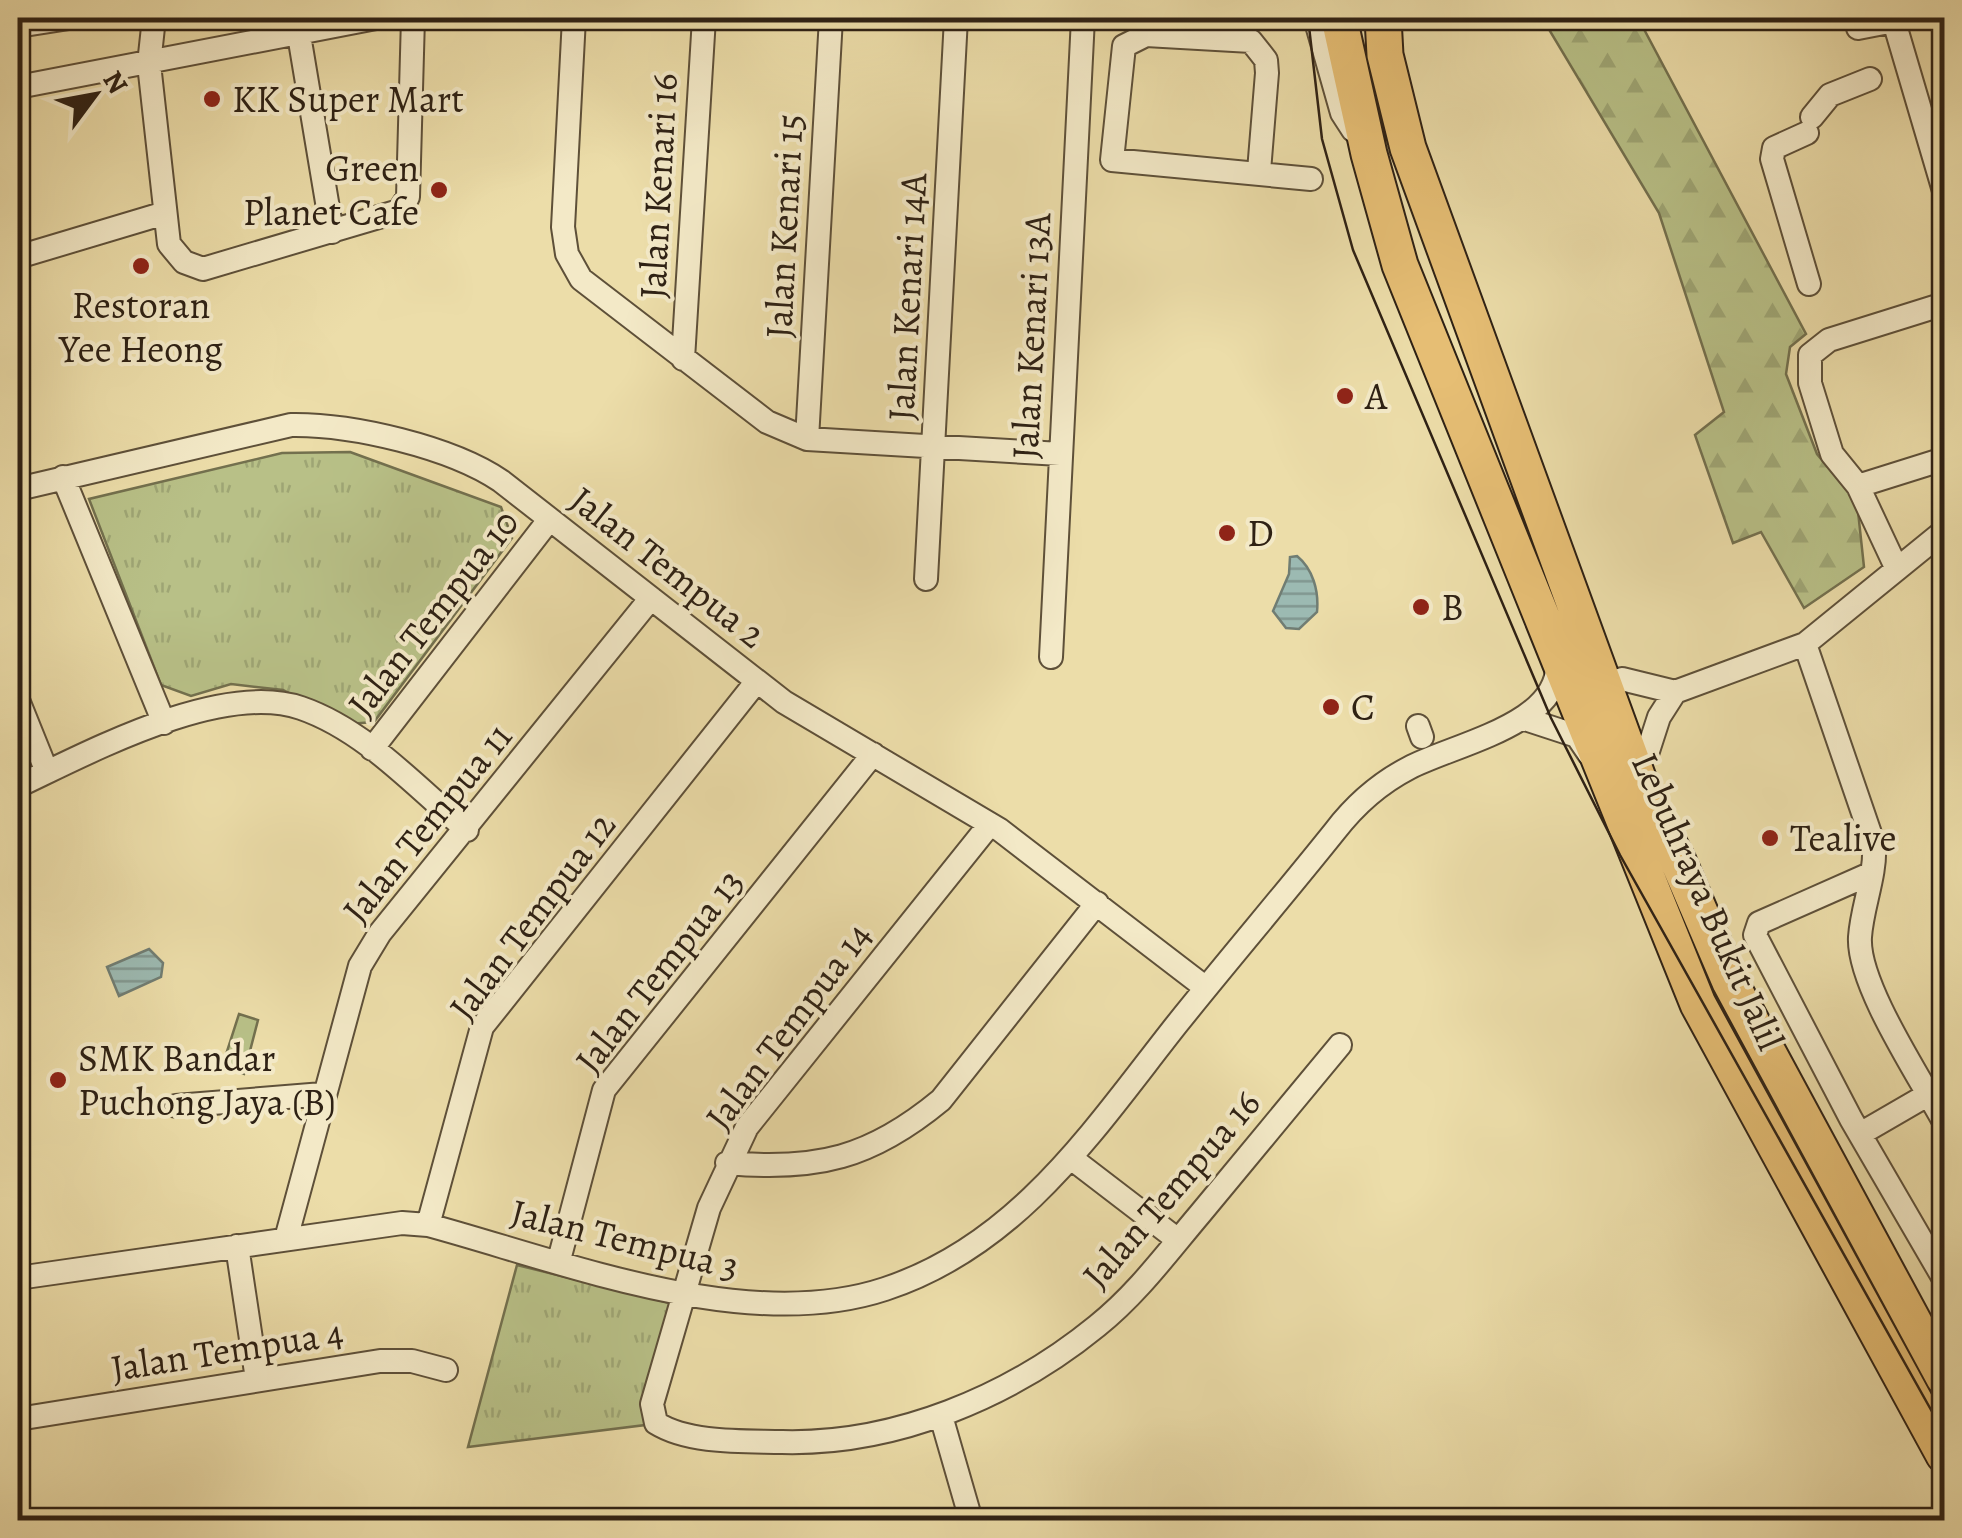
<svg xmlns="http://www.w3.org/2000/svg" width="1962" height="1538" font-family="Alegreya,serif">
	<style>
		.grass { fill: #b8c087; stroke: #73704e; stroke-width: 2.5 }
		.forest { fill: url(#forest-firs); stroke: #73704e; stroke-width: 2.5 }
		.park { fill: url(#park-tufts); stroke: #73704e; stroke-width: 2.5 }
		.water { fill: url(#water-rules); stroke: #707d73; stroke-width: 2.5 }
		.lines { fill: none; stroke-linecap: round; stroke-linejoin: round }
		.minor-casing { stroke: #5e5039; stroke-width: 26 }
		.highway-casing { stroke: #2e2114; stroke-width: 39 }
		.minor { stroke: #f3e9c7; stroke-width: 22 }
		.highway { stroke: #e6be74; stroke-width: 35 }
		.tram { stroke: #2e2114; stroke-width: 2.5 }
		.poi-dot { fill: #8f2418; stroke: #f3e9c7; stroke-width: 4 }
		.labels { text-anchor: middle; stroke-width: 8; stroke-linejoin: round; paint-order: stroke }
		.poi-label { font-size: 38px; fill: #2e2114; stroke: #f3e9c7; text-anchor: start }
		.street-label { font-size: 38px; fill: #2e2114; stroke: #f3e9c7 }
	</style>
	<defs>
		<pattern id="forest-firs" width="22" height="20" patternUnits="userSpaceOnUse" patternTransform="scale(2.5)"><rect width="22" height="20" fill="#b8c087"/><path d="M5 1l3.5 6h-7zM16 11l3.5 6h-7z" fill="#9ea574"/></pattern>
		<pattern id="park-tufts" width="24" height="20" patternUnits="userSpaceOnUse" patternTransform="scale(2.5)"><rect width="24" height="20" fill="#b8c087"/><path d="M3 7l-1-3M5 7V3M7 7l1-3M15 17l-1-3M17 17v-4M19 17l1-3" fill="none" stroke="#9ea574"/></pattern>
		<pattern id="water-rules" width="6" height="5" patternUnits="userSpaceOnUse" patternTransform="scale(2.5)"><rect width="6" height="5" fill="#9cbab2"/><path d="M0 2.5h6" fill="none" stroke="#809790"/></pattern>
	</defs>
	<rect width="100%" height="100%" fill="#ecdda9"/>
	<filter id="stains"><feTurbulence type="fractalNoise" baseFrequency=".002" numOctaves="4"/><feColorMatrix values="0 0 0 0 .2 0 0 0 0 .09 0 0 0 0 .02 0 0 0 .5 -.17"/></filter>
	<radialGradient id="worn" r=".72"><stop offset=".6" stop-color="#630" stop-opacity="0"/><stop offset="1" stop-color="#630" stop-opacity=".3"/></radialGradient>
	<path class="grass" d="M239,1014L258,1020L244,1074L222,1067Z"/>
	<path class="forest" d="M1538,18H1638L1806,334L1790,347L1786,374L1817,454L1857,502L1864,567L1804,608L1761,532L1733,543L1695,435L1724,412L1659,213L1547,26Z"/>
	<path class="park" d="M350,452L501,507L512,538L374,722L348,724L283,690L231,684L191,696L161,685L89,499L282,453Z
		M517,1265L670,1303L645,1425L468,1447Z"/>
	<path class="water" d="M1297,556C1313,569 1319,591 1317,612L1299,629L1286,628L1273,611L1289,574L1290,557Z
		M149,949L163,963L161,977L119,996L107,967Z"/>
	<g class="lines">
		<g class="minor-casing">
			<path id="minor" d="M154,18L149,64L169,244L184,262L203,269L399,211L408,197L413,18
				M574,18L563,227L567,254L581,279L767,422L807,439L1060,454
				M1315,18L1342,113L1353,130
				M1893,18L1944,191
				M18,26L69,18
				M1858,28L1894,21
				M299,35L332,232
				M18,87L376,18
				M1812,117L1830,95L1870,79
				M1807,133L1774,148L1772,159L1809,284
				M1259,171L1267,73L1266,60L1251,41L1146,35L1124,46L1112,160L1311,179
				M18,257L165,213
				M683,359L704,18
				M807,439L831,18
				M63,477L164,723
				M1858,486L1944,459
				M18,489L291,425C352,424 451,447 501,481L784,702L1000,830L1206,988
				M1896,567L1858,486L1832,454L1810,383V355L1829,340L1944,304
				M926,579L956,18
				M1805,644L1874,845C1876,876 1862,906 1860,937C1857,984 1921,1079 1944,1122
				M1051,657L1083,18
				M1622,679L1675,692L1805,644L1944,531
				M18,700L47,772
				M1525,719L1577,736L1589,754
				M1418,726L1422,737
				M372,749L549,520
				M1648,751L1659,717L1675,692
				M18,786C90,752 221,681 301,708C365,730 416,787 467,830
				M990,824L747,1127L709,1208L652,1404L656,1423C690,1444 744,1441 782,1442C895,1445 1010,1397 1097,1326C1137,1294 1167,1253 1200,1214C1247,1158 1293,1101 1340,1045
				M1872,873L1759,923L1755,935L1851,1119L1944,1279
				M176,1106L323,1094
				M1860,1134L1929,1094
				M1071,1158L1178,1240
				M727,1163C817,1171 871,1158 941,1100L1097,903
				M428,1225L482,1027L757,681
				M286,1239L360,966L380,933L651,598
				M237,1246L257,1379
				M559,1260L604,1090L873,754
				M18,1278L402,1223L428,1225C565,1262 746,1335 885,1289C1019,1245 1094,1129 1177,1024C1229,959 1283,896 1335,831C1355,805 1380,783 1409,768C1454,744 1564,724 1557,660
				M941,1416L971,1520
				M18,1419L380,1361H412L446,1370"/>
		</g>
		<g class="highway-casing">
			<path id="highway" d="M1339,18L1369,154L1400,265L1698,1004L1944,1455
				M1383,18L1385,55L1408,148L1646,800L1678,861L1730,982L1944,1378"/>
		</g>
		<use href="#minor" class="minor"/>
		<use href="#highway" class="highway"/>
		<path class="tram" d="M1308,18L1322,139L1353,250L1551,718L1620,855L1944,1433"/>
	</g>
	<g class="poi-dot">
		<circle cx="212" cy="99" r="10"/>
		<circle cx="439" cy="190" r="10"/>
		<circle cx="141" cy="266" r="10"/>
		<circle cx="1345" cy="396" r="10"/>
		<circle cx="1227" cy="533" r="10"/>
		<circle cx="1421" cy="607" r="10"/>
		<circle cx="1331" cy="707" r="10"/>
		<circle cx="1770" cy="838" r="10"/>
		<circle cx="58" cy="1080" r="10"/>
	</g>
	<g class="labels">
		<g class="poi-label">
			<text x="232" y="112">KK Super Mart</text>
			<text x="419" y="181" text-anchor="end">Green<tspan x="419" dy="44">Planet Cafe</tspan></text>
			<text x="141" y="318" text-anchor="middle">Restoran<tspan x="141" dy="44">Yee Heong</tspan></text>
			<text x="1365" y="409">A</text>
			<text x="1247" y="546">D</text>
			<text x="1441" y="620">B</text>
			<text x="1351" y="720">C</text>
			<text x="1790" y="851">Tealive</text>
			<text x="78" y="1071">SMK Bandar<tspan x="78" dy="44">Puchong Jaya (B)</tspan></text>
		</g>
		<g class="street-label">
			<text transform="translate(658 186) rotate(-87)" y="13">Jalan Kenari 16</text>
			<text transform="translate(784 226) rotate(-87)" y="13">Jalan Kenari 15</text>
			<text transform="translate(907 297) rotate(-87)" y="13">Jalan Kenari 14A</text>
			<text transform="translate(1031 336) rotate(-87)" y="13">Jalan Kenari 13A</text>
			<text transform="translate(668 567) rotate(38)" y="13">Jalan Tempua 2</text>
			<text transform="translate(433 613) rotate(-52)" y="13">Jalan Tempua 10</text>
			<text transform="translate(427 823) rotate(-51)" y="13">Jalan Tempua 11</text>
			<text transform="translate(1708 901) rotate(66)" y="13">Lebuhraya Bukit Jalil</text>
			<text transform="translate(532 916) rotate(-53)" y="13">Jalan Tempua 12</text>
			<text transform="translate(659 971) rotate(-52)" y="13">Jalan Tempua 13</text>
			<text transform="translate(788 1026) rotate(-53)" y="13">Jalan Tempua 14</text>
			<text transform="translate(1171 1189) rotate(-49)" y="13">Jalan Tempua 16</text>
			<text transform="translate(625 1239) rotate(14)" y="13">Jalan Tempua 3</text>
			<text transform="translate(227 1350) rotate(-9)" y="13">Jalan Tempua 4</text>
		</g>
	</g>
	<rect width="1962" height="1538" fill="none" stroke="#ecdda9" stroke-width="60"/>
	<rect x="20" y="20" width="1922" height="1498" fill="none" stroke="#2e2114" stroke-width="5"/>
	<rect x="30" y="30" width="1902" height="1478" fill="none" stroke="#2e2114" stroke-width="2.5"/>
	<g transform="translate(95 95) rotate(58)" stroke="#f3e9c7" stroke-width="8" paint-order="stroke">
	<path d="M0-8L18 38L0 25L-18 38Z" fill="#2e2114"/>
	<text y="-15" font-size="28" font-weight="bold" text-anchor="middle" fill="#2e2114">N</text>
	</g>
	<rect width="100%" height="100%" filter="url(#stains)"/>
	<rect width="100%" height="100%" fill="url(#worn)"/>
</svg>
